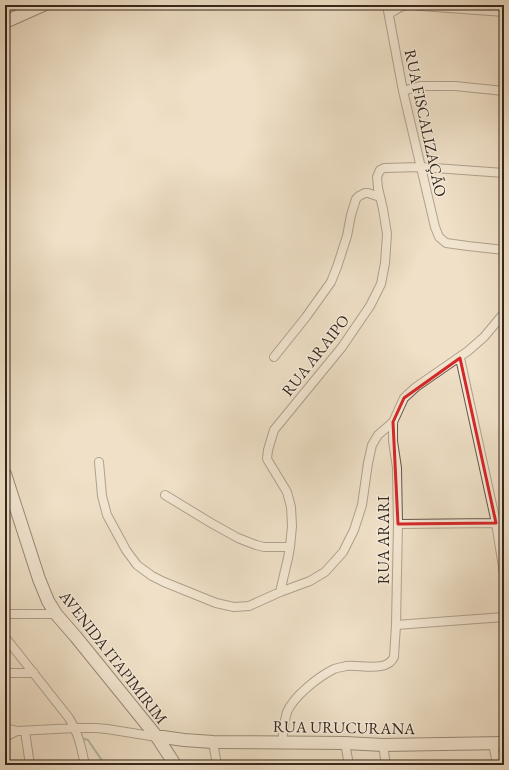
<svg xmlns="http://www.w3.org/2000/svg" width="509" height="770" font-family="'EB Garamond',serif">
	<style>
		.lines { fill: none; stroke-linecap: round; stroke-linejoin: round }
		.stream { stroke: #728176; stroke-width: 2 }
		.street-casing { stroke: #645548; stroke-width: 10 }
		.secondary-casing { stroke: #36271d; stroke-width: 14 }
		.street { stroke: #f5ebdb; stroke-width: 8 }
		.secondary { stroke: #f5ebdb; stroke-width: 12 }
		.marked { fill: none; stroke: #d62828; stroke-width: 3; stroke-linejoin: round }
		.labels { text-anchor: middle; stroke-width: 3; stroke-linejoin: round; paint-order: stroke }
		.street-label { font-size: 16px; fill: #36271d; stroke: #f5ebdb }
	</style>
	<rect width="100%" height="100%" fill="#efe0c7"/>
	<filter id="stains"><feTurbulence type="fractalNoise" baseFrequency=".005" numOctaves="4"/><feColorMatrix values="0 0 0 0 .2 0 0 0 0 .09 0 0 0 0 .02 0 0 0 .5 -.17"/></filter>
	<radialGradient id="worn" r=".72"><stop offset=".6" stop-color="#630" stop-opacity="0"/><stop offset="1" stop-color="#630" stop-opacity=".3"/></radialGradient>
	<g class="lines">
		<path class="stream" d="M81,738L88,740L105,765"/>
		<g class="street-casing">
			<path id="street" d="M387,5L403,91L435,227L439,237L446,243L468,246L504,250
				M389,14C395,10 400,6 408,5L504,12
				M403,91L420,86H455L504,91
				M274,357L306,317L331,282L337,267L347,236L351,215L356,199L359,196L365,193H368L380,197
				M460,358L496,523L504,573
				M99,462L102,496L107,515L126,550L137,565L152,576L164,582L216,603L234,607L249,606L280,592L310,581L325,572L343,552L354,530L362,505L368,463L372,445L378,435L393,422
				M165,495L211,523L238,538L256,545L264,547H290
				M398,524L496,523L504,522
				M280,592L288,558L290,547L292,526L291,507L287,492L267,459L268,450L274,430L342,347L370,306L381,284L385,263L387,234L383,209L378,188L377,177L380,170L384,168L421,167L504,173
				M5,614H56
				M396,625L504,617
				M5,637L69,718C79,734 81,747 85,765
				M5,673H34
				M5,728L17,731L75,728H96L107,729L157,737
				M25,731L30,765
				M5,737L17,731
				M213,742L217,765
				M282,743C283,733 284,722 287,712C294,696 318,677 334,669C337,668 342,667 346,666C359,664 387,673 394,657L396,625L398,524L397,468L393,441V422L404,398L416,387L468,351L484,337L504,313
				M345,743L349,765
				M493,743L497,765
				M383,745L386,765"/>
		</g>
		<g class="secondary-casing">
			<path id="secondary" d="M5,22L43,5
				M5,474L39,579L48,601L56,614L76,637L157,737L172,760L175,765
				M157,737H163L184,740L213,742L345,743L383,745L504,743"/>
		</g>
		<use href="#street" class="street"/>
		<use href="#secondary" class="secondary"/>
	</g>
	<path d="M0 0H509V770H0ZM460,358L496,523L398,524L393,422L404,398Z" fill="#efe0c7" fill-opacity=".55" fill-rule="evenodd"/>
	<path class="marked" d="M460,358L496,523L398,524L393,422L404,398Z"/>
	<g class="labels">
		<g class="street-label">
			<text transform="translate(426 123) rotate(78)" y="6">RUA FISCALIZAÇÃO</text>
			<text transform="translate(315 355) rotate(-52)" y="6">RUA ARAIPO</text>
			<text transform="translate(383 540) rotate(-90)" y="6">RUA ARARI</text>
			<text transform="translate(114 657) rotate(52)" y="6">AVENIDA ITAPIMIRIM</text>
			<text transform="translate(344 727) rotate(1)" y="6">RUA URUCURANA</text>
		</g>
	</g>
	<rect width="509" height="770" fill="none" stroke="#efe0c7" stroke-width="20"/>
	<rect x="6" y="6" width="497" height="758" fill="none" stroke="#36271d" stroke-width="2"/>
	<rect x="10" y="10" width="489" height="750" fill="none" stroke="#36271d"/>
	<rect width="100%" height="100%" filter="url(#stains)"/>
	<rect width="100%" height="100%" fill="url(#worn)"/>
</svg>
